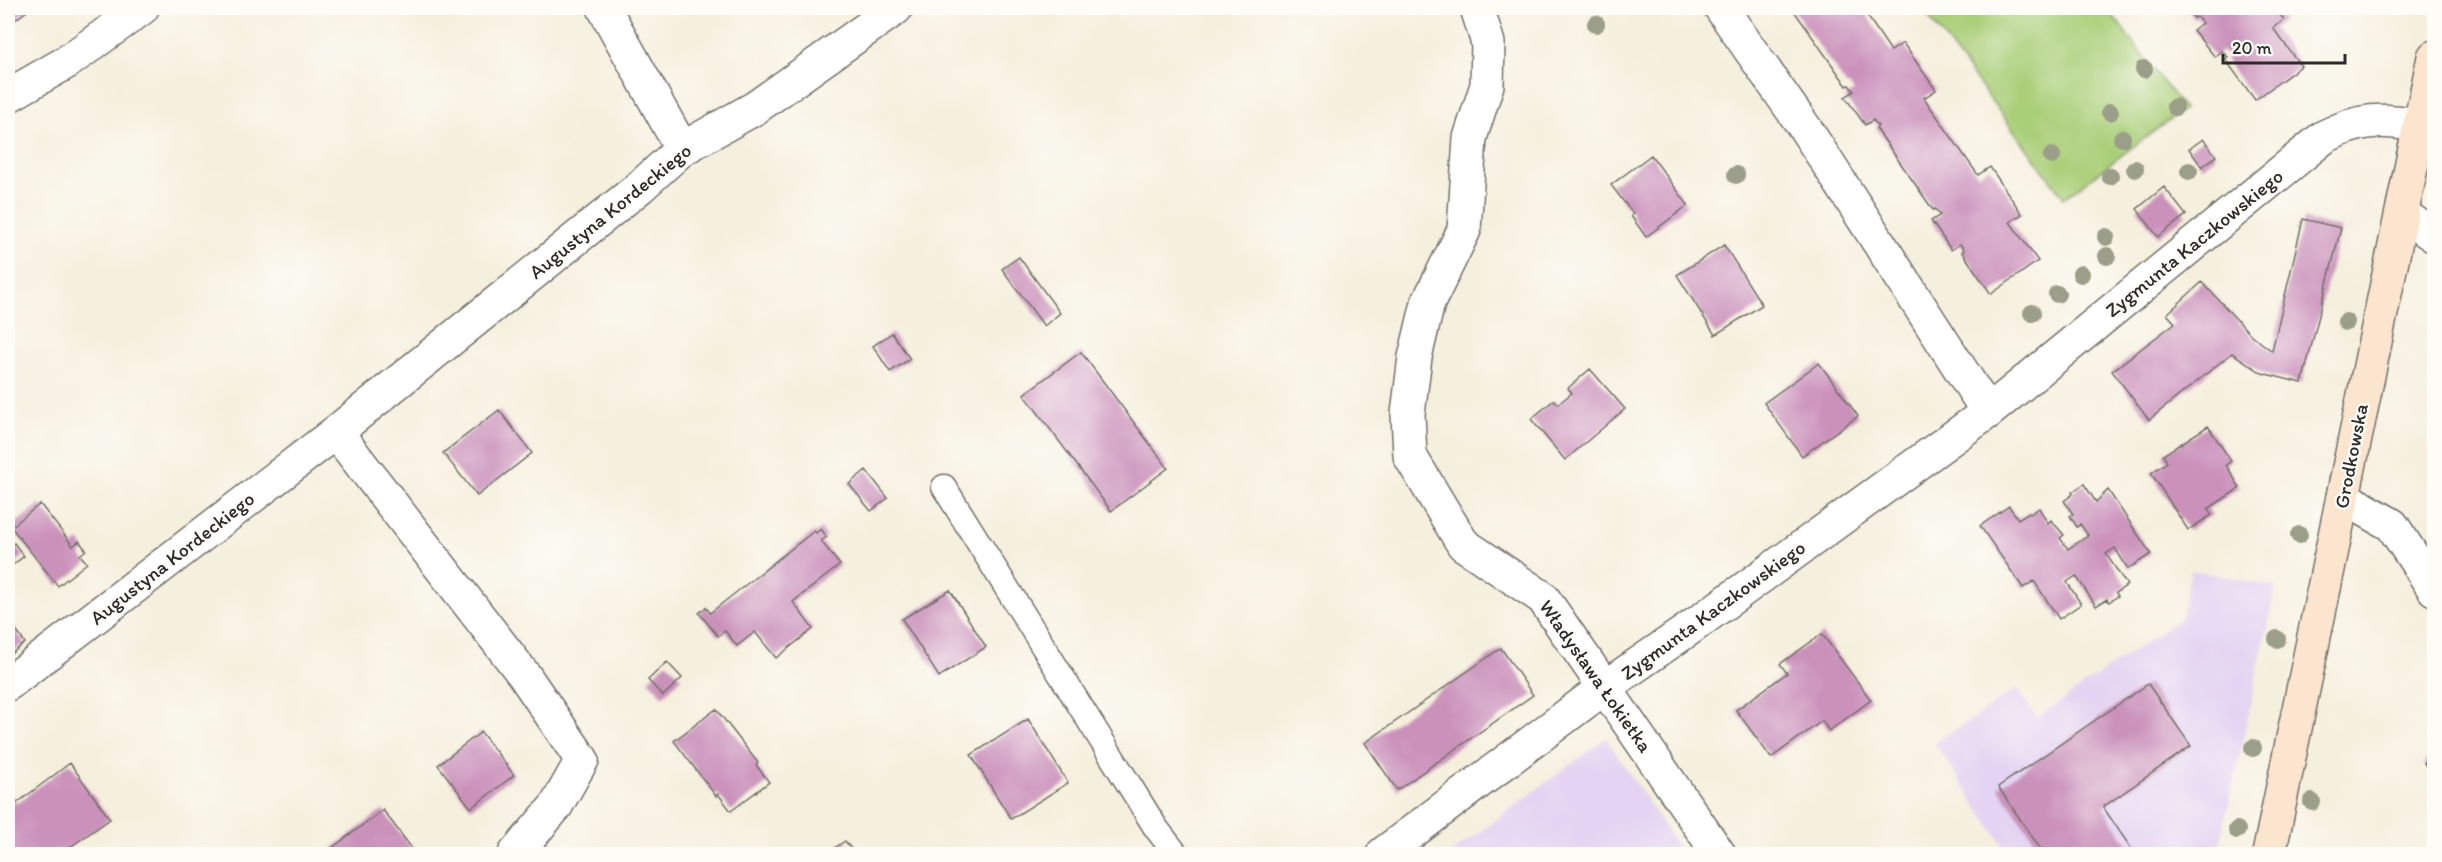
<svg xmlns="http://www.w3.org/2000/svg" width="2442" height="862" font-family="Itim,sans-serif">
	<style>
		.built { fill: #e4d3f2 }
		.green { fill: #aacf79; stroke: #6a7d52; stroke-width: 1.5 }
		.building { fill: #ca91bb }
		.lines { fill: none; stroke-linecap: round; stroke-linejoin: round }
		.lane-casing { stroke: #727069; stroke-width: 27 }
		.street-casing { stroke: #727069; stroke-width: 36 }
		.secondary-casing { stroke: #727069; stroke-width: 36 }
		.lane { stroke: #fff; stroke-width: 24 }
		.street { stroke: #fff; stroke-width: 33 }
		.secondary { stroke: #fbe5cf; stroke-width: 33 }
		.tree { fill: #9b9e88 }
		.labels { text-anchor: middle; stroke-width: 4.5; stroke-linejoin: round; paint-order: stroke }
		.street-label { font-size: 20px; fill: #2b2b2b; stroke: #fdfcf7 }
	</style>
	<rect width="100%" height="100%" fill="#fdfcf7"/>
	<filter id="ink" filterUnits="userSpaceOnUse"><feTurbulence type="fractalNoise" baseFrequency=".0167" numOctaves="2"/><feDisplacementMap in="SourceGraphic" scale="12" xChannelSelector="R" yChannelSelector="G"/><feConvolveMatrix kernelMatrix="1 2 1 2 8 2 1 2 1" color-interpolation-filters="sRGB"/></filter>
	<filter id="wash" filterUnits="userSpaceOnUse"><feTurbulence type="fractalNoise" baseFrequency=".008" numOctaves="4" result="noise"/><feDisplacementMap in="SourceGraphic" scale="24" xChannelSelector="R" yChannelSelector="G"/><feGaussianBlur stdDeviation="1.35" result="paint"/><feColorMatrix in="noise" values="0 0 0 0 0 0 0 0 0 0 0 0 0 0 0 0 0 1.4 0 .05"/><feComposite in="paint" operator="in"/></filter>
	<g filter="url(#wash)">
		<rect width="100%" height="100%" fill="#f5efdd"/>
		<path class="built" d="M2191,570L2276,587L2218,854H2009L1935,743L2017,689L2037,718L2181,618Z
			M1606,738L1682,854H1450Z"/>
		<path class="green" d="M1922,8H2107L2184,109L2064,198Z"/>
		<g id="blocks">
			<path class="building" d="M8,8H31L8,25Z
				M1792,8H1862L1891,51L1903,43L1936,90L1924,98L1978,175L1990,167L2022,214L2010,222L2038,261L1991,294L1962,252L1964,250L1960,244L1951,250L1936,228L1931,221L1940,215L1935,209L1933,210L1876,128L1878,126L1873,120L1865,125L1845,97L1854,91L1849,85L1847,86Z
				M2186,8H2275L2284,20L2273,28L2301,66L2255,100L2225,59L2228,57L2222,51L2215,57L2193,30L2202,23L2197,17L2194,18Z
				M2203,139L2216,156L2202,167L2189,149Z
				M1651,155L1688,205L1646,237L1631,216L1633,214L1611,185Z
				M2164,187L2186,215L2158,237L2137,209Z
				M2303,219L2341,228L2302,383L2262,373L2232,353L2149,420L2112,371L2175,323L2167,314L2202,282L2251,335L2272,351Z
				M1724,245L1762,305L1715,335L1677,275Z
				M1019,257L1060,313L1044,326L1002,269Z
				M892,333L910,359L890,372L873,346Z
				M1081,352L1168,468L1111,511L1024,394Z
				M1819,363L1858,416L1802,456L1764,403Z
				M1590,369L1625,409L1565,460L1531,419L1554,400L1558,404L1572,393L1568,388Z
				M499,410L532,453L477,496L443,453Z
				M2208,426L2231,461L2226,465L2240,488L2208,509L2212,515L2188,530L2151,473L2167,462L2163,455Z
				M866,470L888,498L871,511L849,484Z
				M2084,484L2096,502L2108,490L2151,554L2128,569L2115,548L2106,554L2127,585L2116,593L2118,596L2109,602L2107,599L2096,606L2076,576L2067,582L2081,604L2059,619L2034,581L2023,588L1980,526L2009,506L2018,519L2029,512L2030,514L2039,508L2048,523L2051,520L2064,535L2060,538L2068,549L2088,535L2080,524L2077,527L2070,516L2073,514L2064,501L2073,494L2072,492Z
				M40,504L73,546L79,541L86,550L80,555L87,563L58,586L11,527Z
				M821,529L827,537L821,541L840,565L793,602L813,629L776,658L755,632L737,646L725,631L718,636L699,613L706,607L710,613L814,531L816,533Z
				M14,543L24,556L9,568L8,547Z
				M950,590L986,647L939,677L902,619Z
				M8,619L25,643L8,656Z
				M1822,634L1871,700L1829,731L1822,721L1771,758L1736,710L1787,673L1780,664Z
				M1501,648L1533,695L1397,790L1365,743Z
				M667,662L682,678L663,696L648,680Z
				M2148,684L2191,746L2103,807L2135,854H2044L1998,787Z
				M716,709L758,763L756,765L769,782L731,811L718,794L716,796L674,741Z
				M1028,719L1068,783L1011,819L971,755Z
				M481,732L514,775L471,808L438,765Z
				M2434,756V778L2424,763Z
				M70,763L110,819L60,854H8V790L17,803Z
				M383,810L416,854H336L332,848Z
				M845,841L855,854H826Z"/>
		</g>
	</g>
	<g filter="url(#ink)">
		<use href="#blocks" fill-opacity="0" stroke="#727069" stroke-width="1.5"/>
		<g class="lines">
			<g class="lane-casing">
				<path id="lane" d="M944,487L1156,828L1176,854"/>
			</g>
			<g class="street-casing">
				<path id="street" d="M604,8L682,149
					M1477,8L1488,43L1487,85L1470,138L1464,230L1428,303L1415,357L1408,414L1410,456L1463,544L1543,598L1719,854
					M1721,8L1807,131L1988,412
					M8,96L67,62L142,8
					M2402,214L2434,236
					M336,432L524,675L582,760L556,806L515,854
					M2343,497L2392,525L2434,589
					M8,684L336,432L640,187L682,149L755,108L896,8
					M1383,854L1605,687L1689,629L1988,412L2324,137C2361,118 2380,119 2420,125"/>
			</g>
			<g class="secondary-casing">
				<path id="secondary" d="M2269,854L2434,57"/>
			</g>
			<use href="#lane" class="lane"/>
			<use href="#street" class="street"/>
			<use href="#secondary" class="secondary"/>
		</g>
		<g class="tree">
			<circle cx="1596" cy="24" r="9"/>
			<circle cx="2144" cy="69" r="9"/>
			<circle cx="2175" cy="107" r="9"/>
			<circle cx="2110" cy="112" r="9"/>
			<circle cx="2122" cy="138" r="9"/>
			<circle cx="2052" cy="156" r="9"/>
			<circle cx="2135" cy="169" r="9"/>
			<circle cx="2189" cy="171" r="9"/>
			<circle cx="1736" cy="175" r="9"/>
			<circle cx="2110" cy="176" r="9"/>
			<circle cx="2106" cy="237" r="9"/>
			<circle cx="2107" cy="256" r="9"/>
			<circle cx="2081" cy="274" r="9"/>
			<circle cx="2057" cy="294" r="9"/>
			<circle cx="2032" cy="313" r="9"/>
			<circle cx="2346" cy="322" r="9"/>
			<circle cx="2299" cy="535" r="9"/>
			<circle cx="2277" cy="639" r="9"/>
			<circle cx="2253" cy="748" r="9"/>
			<circle cx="2312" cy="802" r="9"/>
			<circle cx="2237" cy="830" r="9"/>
		</g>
	</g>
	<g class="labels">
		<g class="street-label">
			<text transform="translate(610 211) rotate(-39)" y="7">Augustyna Kordeckiego</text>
			<text transform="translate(2194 243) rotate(-39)" y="7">Zygmunta Kaczkowskiego</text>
			<text transform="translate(2351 456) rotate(-79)" y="7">Grodkowska</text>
			<text transform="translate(172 558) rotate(-38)" y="7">Augustyna Kordeckiego</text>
			<text transform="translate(1713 610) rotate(-36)" y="7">Zygmunta Kaczkowskiego</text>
			<text transform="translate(1596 676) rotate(55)" y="7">Władysława Łokietka</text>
		</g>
	</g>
	<rect width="2442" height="862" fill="none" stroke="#fdfcf7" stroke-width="30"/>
	<path d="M2223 54v9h122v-9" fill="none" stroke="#2b2b2b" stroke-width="3"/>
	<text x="2232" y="54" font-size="18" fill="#2b2b2b" stroke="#fdfcf7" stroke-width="4.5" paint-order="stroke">20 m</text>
</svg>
